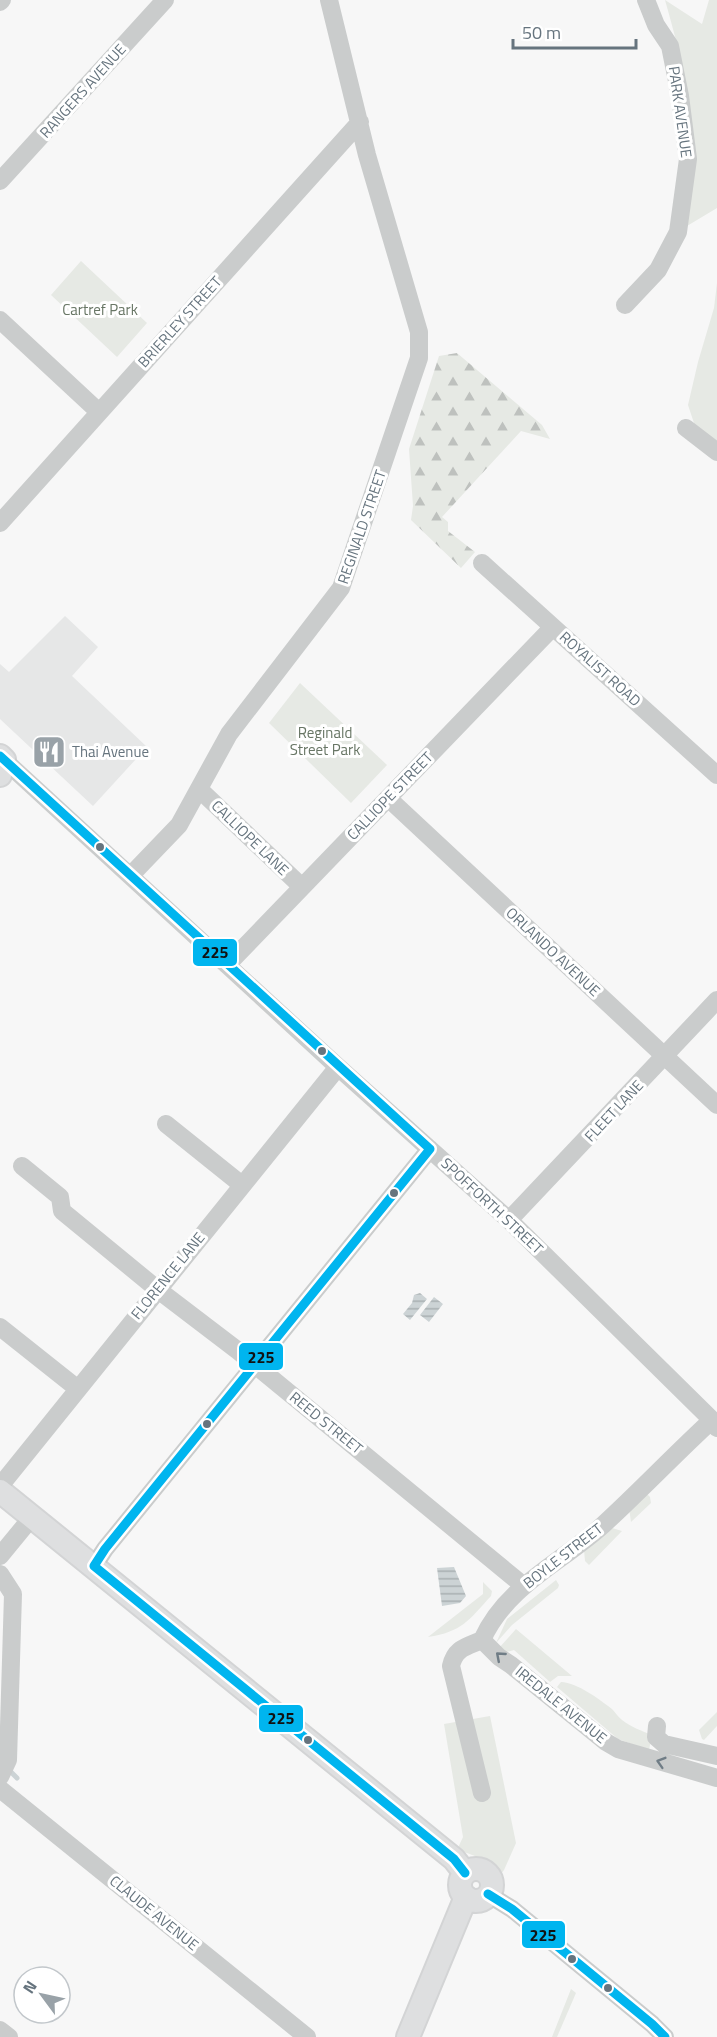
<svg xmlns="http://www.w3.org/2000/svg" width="717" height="2037" font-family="'Titillium Web',sans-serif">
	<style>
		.built { fill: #e6e7e7 }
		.green { fill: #e6e9e4 }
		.forest { fill: url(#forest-firs) }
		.water { fill: url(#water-rules) }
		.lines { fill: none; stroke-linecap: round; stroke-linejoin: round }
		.stream { stroke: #ccd3d5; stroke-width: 5 }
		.major-casing { stroke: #d3d4d5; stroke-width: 26 }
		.minor { stroke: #cacccc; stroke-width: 18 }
		.major { stroke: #dedfe0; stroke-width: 22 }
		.bus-1-casing { stroke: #fff; stroke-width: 14 }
		.bus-1 { stroke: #00b5ef; stroke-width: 9 }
		.oneway { stroke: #707d86 }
		.bus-dot { fill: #66747e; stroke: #fff; stroke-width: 2 }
		.labels { text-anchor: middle; stroke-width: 6; stroke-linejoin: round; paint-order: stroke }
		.street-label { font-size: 15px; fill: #66747e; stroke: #fff }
		.park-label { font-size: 15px; fill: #687665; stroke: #fff }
		.poi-label { font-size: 15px; fill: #66747e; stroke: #fff; text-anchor: start }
		.line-badge { stroke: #fff; stroke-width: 2 }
		.pale-badge-label { font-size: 16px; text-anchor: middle; font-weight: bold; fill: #111 }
	</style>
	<defs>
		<pattern id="forest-firs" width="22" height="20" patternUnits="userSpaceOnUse" patternTransform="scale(1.5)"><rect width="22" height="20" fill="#e6e9e4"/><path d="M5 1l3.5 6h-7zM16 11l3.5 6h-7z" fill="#bec1be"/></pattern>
		<pattern id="water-rules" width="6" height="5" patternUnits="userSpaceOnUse" patternTransform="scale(1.5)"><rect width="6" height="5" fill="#ccd3d5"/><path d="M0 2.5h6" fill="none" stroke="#a9b0b2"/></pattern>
	</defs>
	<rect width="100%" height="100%" fill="#f7f7f7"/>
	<path class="built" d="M65,616L98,647L72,676L147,747L93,806L0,719V664L9,672Z"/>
	<path class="green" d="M665,0L702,24L709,0H717V208L687,226C689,205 694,183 694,162C694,107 680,53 665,0Z
		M81,261L147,323L117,357L51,295Z
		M717,283V460L698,435L688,405L698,362L714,308Z
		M300,683L387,765L351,803L269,723Z
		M646,1493L650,1497L651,1503L631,1522L629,1508Z
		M612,1528L622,1531L589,1565L585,1561L584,1550Z
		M556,1580L559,1585L558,1588L512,1625L496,1643L507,1619Z
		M483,1582L492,1591L491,1596C469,1620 462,1632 428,1637L483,1594Z
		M516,1629L572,1676H558L550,1682L514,1650L503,1653L499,1648Z
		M561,1682C578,1683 599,1699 612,1709C616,1713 618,1717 622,1720C631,1727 642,1731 652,1735L649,1750L618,1739L557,1687Z
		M717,1712V1726L704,1740L702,1739L699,1730Z
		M490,1716L516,1843L504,1870L498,1878C485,1860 479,1856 457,1850L463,1837L444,1724Z
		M571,1989L576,1993L557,2037H552Z"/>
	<path class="forest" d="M457,353L542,425L550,439L521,431L442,517L448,522V531L475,552L461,568L411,520L413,506L409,449L439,356Z"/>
	<path class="water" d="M420,1293L427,1299L410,1320L403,1314L412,1303L414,1295Z
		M434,1297L443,1304L429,1322L420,1315Z
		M454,1567L466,1596L460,1603L442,1606L437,1568Z"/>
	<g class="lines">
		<path class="stream" d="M8,1769L17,1778"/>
		<g class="major-casing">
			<path id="major" d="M0,756L4,760L0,775
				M0,1491L454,1859L465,1873
				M460 1885a16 16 0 1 1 32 0a16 16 0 1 1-32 0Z
				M408,2037L466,1897"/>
		</g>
		<path class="minor" d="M0,2L2,0
			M0,181L165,0
			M625,305L658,270L678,232L688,159L680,96L670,46L656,25L646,0
			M0,320L99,412
			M686,428L717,452
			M0,523L360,122
			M482,563L717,775
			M4,760L338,1067L509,1220L712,1420L717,1428
			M199,789L301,886
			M389,799L717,1105
			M131,875L179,825L229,734L341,588L419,358V332L367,155L329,0
			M227,965C335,852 445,740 553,627
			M166,1124L242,1185
			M22,1166L60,1197L62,1211L157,1289L237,1350L524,1586
			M509,1220L717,1000
			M0,1327L78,1389
			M0,1486L338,1067
			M0,1556L32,1517
			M94,1566L105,1549L430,1149
			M0,1574L13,1594L8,1760L0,1777
			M482,1640L499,1657L511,1665L606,1742L618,1749L717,1778
			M657,1726L656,1737L664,1744L717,1756
			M0,1789L307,2037
			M482,1793L451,1666C455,1648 466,1647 482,1640C506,1586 561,1563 603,1525C640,1491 675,1454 712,1420
			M488,1894L512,1909L652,2024L665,2037
			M0,2030L9,2037"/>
		<use href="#major" class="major"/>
		<g class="bus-1-casing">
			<path id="bus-1" d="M0,756L430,1149
				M94,1566L105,1549L430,1149
				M94,1566L454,1859L465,1873
				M488,1894L512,1909L652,2024L665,2037"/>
		</g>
		<use href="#bus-1" class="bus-1"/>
	</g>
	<defs><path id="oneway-chevron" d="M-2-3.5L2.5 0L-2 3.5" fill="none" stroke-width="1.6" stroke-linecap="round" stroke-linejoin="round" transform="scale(1.5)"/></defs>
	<g class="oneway">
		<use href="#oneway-chevron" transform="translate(500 1656) rotate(-139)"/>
		<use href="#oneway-chevron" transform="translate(661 1762) rotate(-163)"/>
	</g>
	<defs>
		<g id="restaurant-square" transform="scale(1.725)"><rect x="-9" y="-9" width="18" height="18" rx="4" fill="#99a2a8" stroke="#fff"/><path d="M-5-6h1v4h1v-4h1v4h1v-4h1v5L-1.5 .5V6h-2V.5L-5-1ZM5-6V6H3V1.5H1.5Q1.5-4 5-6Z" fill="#fff"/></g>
	</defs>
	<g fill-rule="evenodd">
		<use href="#restaurant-square" x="49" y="752"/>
	</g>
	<g class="bus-dot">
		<circle cx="100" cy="847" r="5"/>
		<circle cx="322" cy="1051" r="5"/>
		<circle cx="394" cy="1193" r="5"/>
		<circle cx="207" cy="1424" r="5"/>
		<circle cx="308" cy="1740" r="5"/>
		<circle cx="572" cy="1959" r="5"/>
		<circle cx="608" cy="1988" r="5"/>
	</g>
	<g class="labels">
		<g class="street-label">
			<text transform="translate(83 91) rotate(-48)" y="5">RANGERS AVENUE</text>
			<text transform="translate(680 112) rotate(82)" y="5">PARK AVENUE</text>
			<text transform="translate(180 322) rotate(-48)" y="5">BRIERLEY STREET</text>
			<text transform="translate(362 527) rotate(-71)" y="5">REGINALD STREET</text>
			<text transform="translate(600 669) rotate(42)" y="5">ROYALIST ROAD</text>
			<text transform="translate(390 796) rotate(-46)" y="5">CALLIOPE STREET</text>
			<text transform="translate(250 838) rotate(44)" y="5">CALLIOPE LANE</text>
			<text transform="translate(553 952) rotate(43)" y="5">ORLANDO AVENUE</text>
			<text transform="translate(614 1111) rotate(-47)" y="5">FLEET LANE</text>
			<text transform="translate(492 1206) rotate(43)" y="5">SPOFFORTH STREET</text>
			<text transform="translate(168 1276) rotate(-51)" y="5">FLORENCE LANE</text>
			<text transform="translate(326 1423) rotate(39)" y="5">REED STREET</text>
			<text transform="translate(563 1556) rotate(-38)" y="5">BOYLE STREET</text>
			<text transform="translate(561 1705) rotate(39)" y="5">IREDALE AVENUE</text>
			<text transform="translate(154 1913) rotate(39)" y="5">CLAUDE AVENUE</text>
		</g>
		<g class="park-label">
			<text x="100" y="315">Cartref Park</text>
			<text x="325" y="738">Reginald<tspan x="325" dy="17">Street Park</tspan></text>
		</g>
		<g class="poi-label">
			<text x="72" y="757">Thai Avenue</text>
		</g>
	</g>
	<g class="line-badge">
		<rect x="192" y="938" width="46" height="29" rx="6" fill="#00b5ef"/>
		<rect x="238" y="1342" width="46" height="29" rx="6" fill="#00b5ef"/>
		<rect x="258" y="1704" width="46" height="29" rx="6" fill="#00b5ef"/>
		<rect x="521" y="1920" width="45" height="29" rx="6" fill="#00b5ef"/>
	</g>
	<g class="pale-badge-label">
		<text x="215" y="958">225</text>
		<text x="261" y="1363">225</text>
		<text x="281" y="1724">225</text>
		<text x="543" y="1941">225</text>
	</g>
	<g transform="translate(42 1995) rotate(303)"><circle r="28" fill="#ffffff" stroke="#c2c7cb" stroke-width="1.5"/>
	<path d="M0-4.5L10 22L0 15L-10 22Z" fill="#99a2a8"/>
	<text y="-9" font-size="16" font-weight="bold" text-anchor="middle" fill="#66747e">N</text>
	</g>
	<path d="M513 39v9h123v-9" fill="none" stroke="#66747e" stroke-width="3"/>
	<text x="522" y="39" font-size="18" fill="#66747e" stroke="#ffffff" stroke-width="4.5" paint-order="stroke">50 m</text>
</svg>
